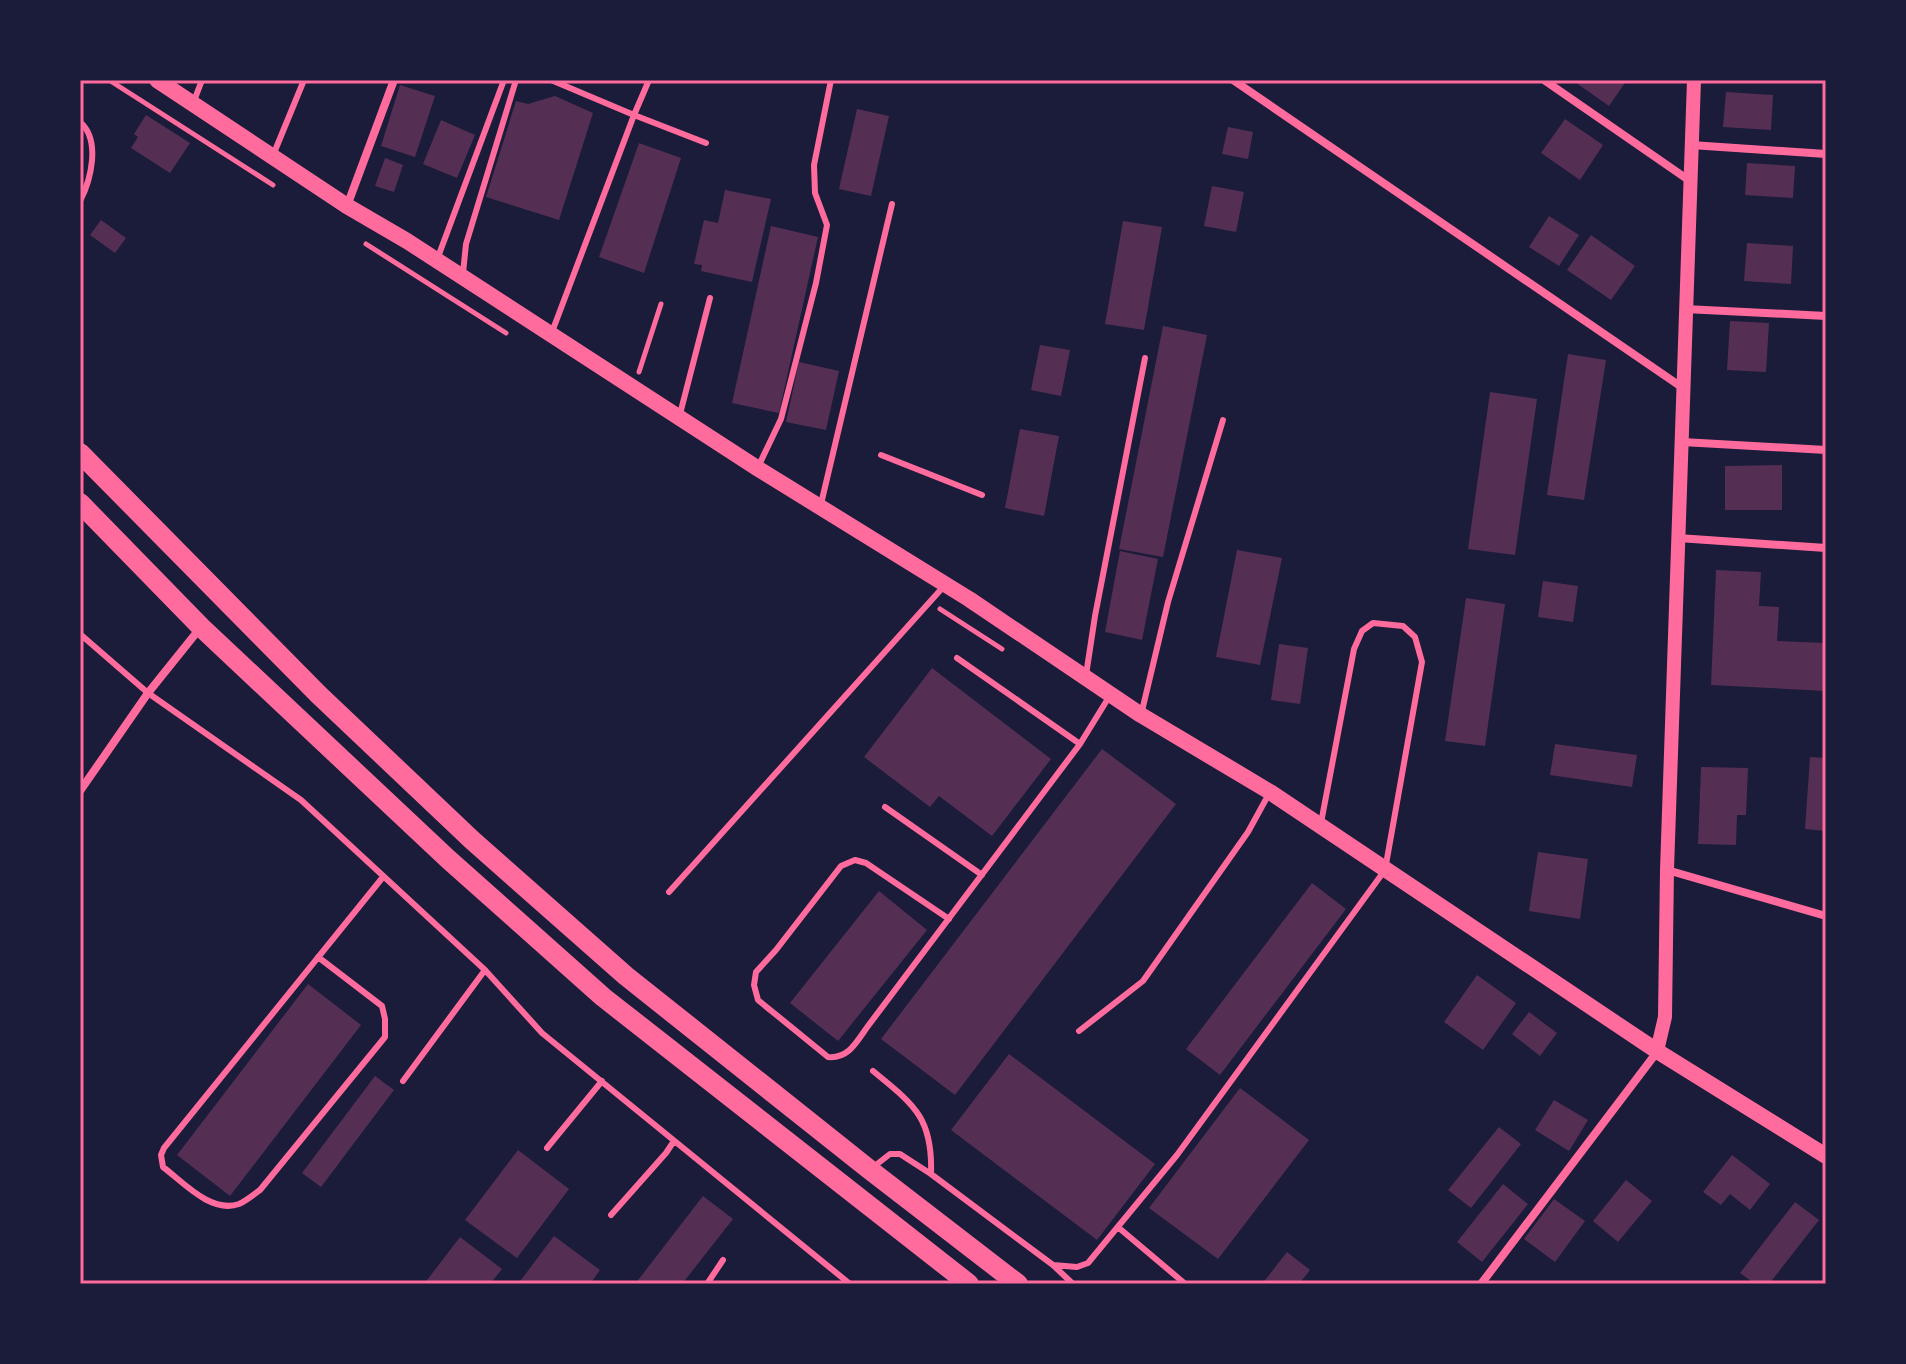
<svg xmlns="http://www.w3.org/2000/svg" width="1906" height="1364" font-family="Lato,sans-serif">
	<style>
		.building { fill: #542f53 }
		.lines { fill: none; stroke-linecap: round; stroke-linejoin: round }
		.path { stroke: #ff6b9d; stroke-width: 5 }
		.service { stroke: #ff6b9d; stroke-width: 6 }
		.minor { stroke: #ff6b9d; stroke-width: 8 }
		.tertiary { stroke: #ff6b9d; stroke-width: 14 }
		.secondary { stroke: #ff6b9d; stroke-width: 16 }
		.primary { stroke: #ff6b9d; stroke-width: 20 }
		.neatline { fill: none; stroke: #ff6b9d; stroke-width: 3 }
	</style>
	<rect width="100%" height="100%" fill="#1b1b3a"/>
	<path class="building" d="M1572,80H1627L1609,106Z
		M400,85L435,96L415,157L381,146Z
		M1726,92L1773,95L1771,130L1723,127Z
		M555,96L593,113L559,220L486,197L516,101L528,104Z
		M857,109L889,116L871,196L839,189Z
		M146,115L190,143L170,173L131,148L138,137L134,134Z
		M1565,119L1603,145L1580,180L1541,153Z
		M441,120L475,135L457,178L423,164Z
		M1228,127L1253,132L1248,159L1222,154Z
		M639,143L681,158L644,273L599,257Z
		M385,158L403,165L394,192L375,186Z
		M1747,163L1795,166L1793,198L1745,195Z
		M1212,186L1244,192L1236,232L1204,226Z
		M725,190L771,199L752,282L701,271L702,265L694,264L704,220L718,223Z
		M1549,216L1579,235L1559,266L1529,247Z
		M101,220L126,238L115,253L90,235Z
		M1123,221L1162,227L1144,330L1105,324Z
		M771,226L818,237L779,413L732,403Z
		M1591,235L1635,266L1611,300L1567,270Z
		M1747,243L1793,246L1791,284L1744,281Z
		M1730,321L1769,323L1766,372L1727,370Z
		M1163,326L1207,335L1163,557L1119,549Z
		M1040,345L1070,350L1061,396L1031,390Z
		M1568,354L1606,360L1584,500L1547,495Z
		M799,362L839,371L826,430L786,422Z
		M1490,392L1537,399L1515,555L1468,549Z
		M1020,429L1059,436L1044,516L1005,508Z
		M1782,465V510H1725V466Z
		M1237,550L1282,558L1260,665L1216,657Z
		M1120,551L1158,559L1142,640L1105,632Z
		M1716,570L1761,572L1759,606L1779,607L1777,641L1826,643V691L1711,685Z
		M1543,581L1578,586L1573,622L1538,617Z
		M1466,598L1505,604L1485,746L1445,741Z
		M1279,644L1308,648L1300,704L1271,700Z
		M932,668L1051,759L992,836L939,796L930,807L864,757Z
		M1555,744L1637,755L1632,787L1550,775Z
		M1102,749L1176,804L955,1095L881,1039Z
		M1810,757L1826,758V831L1805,829Z
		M1701,767L1748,768L1746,815H1737L1736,845L1698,844Z
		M1538,852L1588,859L1580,919L1529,911Z
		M1312,883L1346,909L1220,1075L1186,1049Z
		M879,891L927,930L838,1041L790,1003Z
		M1477,975L1516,1003L1483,1050L1444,1022Z
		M308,984L361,1025L230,1196L177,1155Z
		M1529,1012L1557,1033L1540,1056L1512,1034Z
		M1009,1054L1155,1164L1097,1240L951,1130Z
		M375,1076L394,1090L321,1187L302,1173Z
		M1240,1088L1309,1140L1218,1259L1149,1208Z
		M1554,1100L1588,1120L1569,1151L1535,1130Z
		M1499,1127L1521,1144L1471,1208L1448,1190Z
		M518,1150L569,1189L517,1258L465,1220Z
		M1732,1155L1770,1184L1750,1210L1730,1194L1721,1205L1703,1192Z
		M1626,1180L1652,1201L1618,1242L1593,1221Z
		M1503,1184L1528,1204L1482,1262L1457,1242Z
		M703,1196L733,1219L682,1284H635Z
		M1554,1199L1585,1221L1555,1262L1524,1239Z
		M1795,1202L1819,1220L1769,1284H1755L1740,1273Z
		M554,1236L600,1270L590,1284H518Z
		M460,1237L502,1269L490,1284H424Z
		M1287,1252L1310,1270L1299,1284H1262Z"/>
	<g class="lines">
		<path class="path" d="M109,80L273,185
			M366,244L506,333
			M639,372L661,304
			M940,609L1002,649"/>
		<path class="service" d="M551,80L634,115L552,332
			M649,80L634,115L706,143
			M194,101L202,80
			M80,122C101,140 91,180 80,201
			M274,153L304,80
			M438,257L504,80
			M463,273L466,244L516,80
			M680,414L710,298
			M881,455L982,495
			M759,465L781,419L816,283L827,225L815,193L814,165L831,80
			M821,504L892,204
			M80,634L148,693L301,800L485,970L542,1033L850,1284
			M957,658L1080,744
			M1086,675L1095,616L1145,358
			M1141,715L1168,602L1223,420
			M885,807L982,875
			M669,892L945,585
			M949,919L866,863L855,860L841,866L776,950L756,972L754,985L758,1000L828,1057C849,1059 857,1041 868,1026L1080,744L1109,697
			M318,957L382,1006L385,1019V1037L260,1190C253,1195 246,1201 239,1204C211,1214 183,1182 163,1167L161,1155L164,1148L383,877
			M1079,1031L1143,981L1248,832L1270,792
			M873,1071C913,1104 933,1117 931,1174
			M403,1081L485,970
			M547,1148L602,1081
			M872,1168L890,1154H900L931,1174L1053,1265L1077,1267L1088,1263L1177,1155L1385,870L1422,662L1415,637L1403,626L1373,623L1362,631L1354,649L1321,823
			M611,1215L666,1153L674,1141
			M1119,1228L1183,1282
			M1053,1265L1073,1284
			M707,1284L723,1260"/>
		<path class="minor" d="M1233,80L1683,388
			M1544,80L1690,181
			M1691,145L1826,154
			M347,206L394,80
			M1685,309L1826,316
			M1682,442L1826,450
			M1678,538L1826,548
			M80,791L148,693L201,627
			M1667,870L1826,916
			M1481,1284L1657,1052"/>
		<path class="tertiary" d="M1657,1051L1665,1017L1667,870L1694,80"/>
		<path class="secondary" d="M157,80L347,206L407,241L757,468L969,599L1141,715L1270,792L1657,1051L1826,1156"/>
		<path class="primary" d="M80,453L319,695L472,840L626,976L870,1170L1018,1284
			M80,503L201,627L448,859L603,997L969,1284"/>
	</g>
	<rect width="1906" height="1364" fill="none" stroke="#1b1b3a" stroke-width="164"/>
	<rect x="82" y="82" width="1742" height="1200" class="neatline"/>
</svg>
